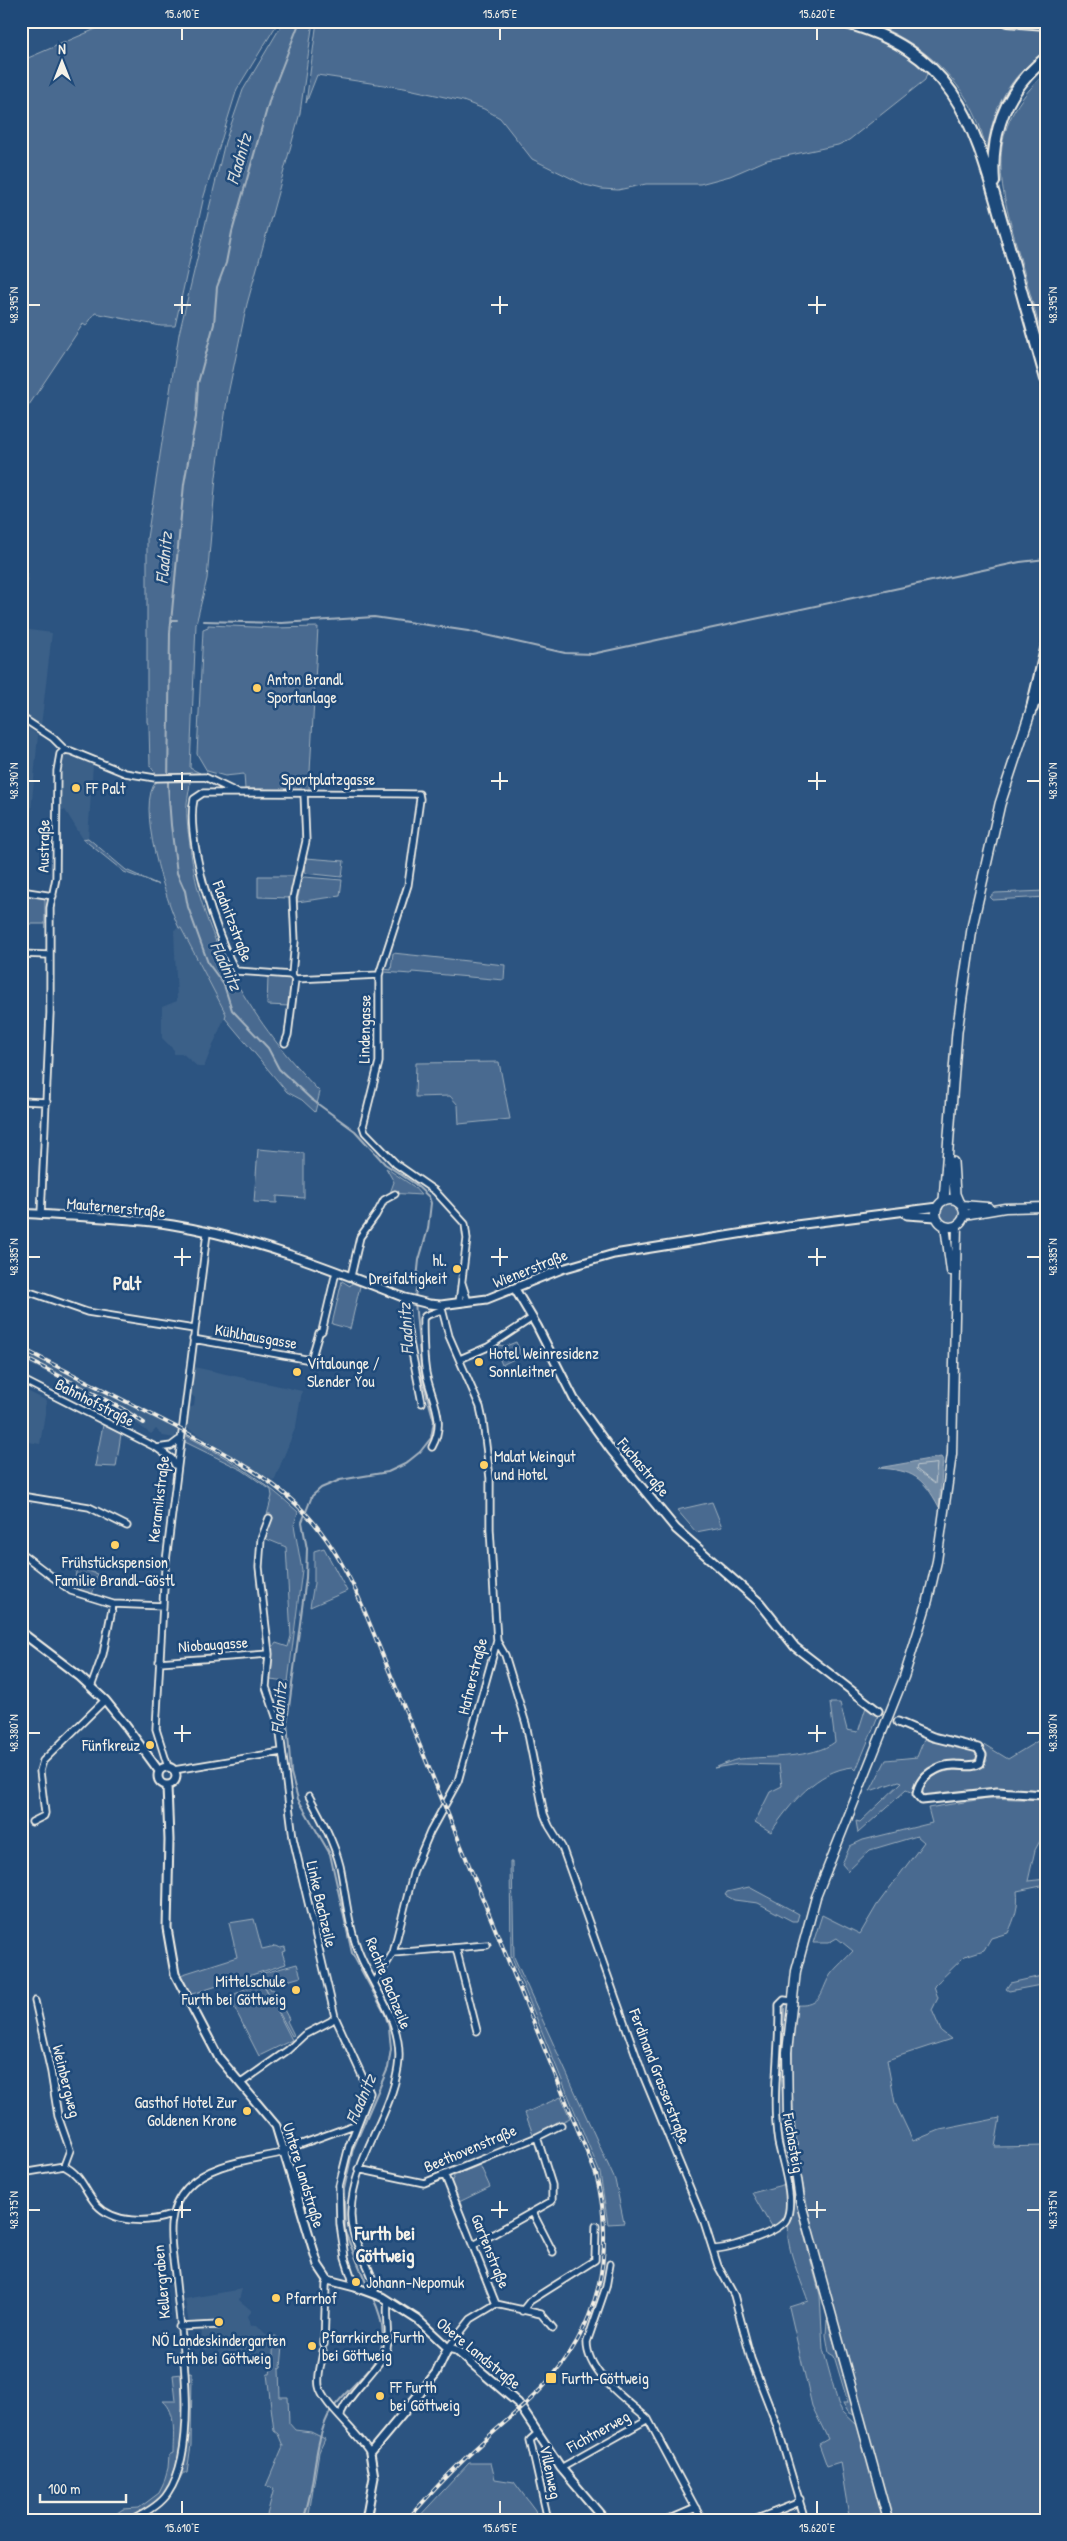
<svg xmlns="http://www.w3.org/2000/svg" width="1067" height="2541" font-family="'Patrick Hand',sans-serif">
	<style>
		.built { fill: #3b6088 }
		.green { fill: #496b90; stroke: #9eaebc }
		.water { fill: #738ca6; stroke: #a7b4c0 }
		.lines { fill: none; stroke-linecap: round; stroke-linejoin: round }
		.shore { stroke: #c0c9ce; stroke-width: 1 }
		.stream { stroke: #a7b4c0; stroke-width: 2 }
		.tertiary-tunnel { stroke: #4a6c90; stroke-width: 7; stroke-dasharray: 7 3.5; stroke-linecap: butt }
		.minor-casing { stroke: #f4f1e8; stroke-width: 9 }
		.tertiary-casing { stroke: #f4f1e8; stroke-width: 11 }
		.secondary-casing { stroke: #f4f1e8; stroke-width: 11 }
		.primary-casing { stroke: #f4f1e8; stroke-width: 12 }
		.trunk-casing { stroke: #f4f1e8; stroke-width: 14 }
		.minor { stroke: #1f4a7a; stroke-width: 5.5 }
		.tertiary { stroke: #1f4a7a; stroke-width: 7 }
		.secondary { stroke: #1f4a7a; stroke-width: 8 }
		.primary { stroke: #1f4a7a; stroke-width: 9 }
		.trunk { stroke: #1f4a7a; stroke-width: 10 }
		.rail-casing { stroke: #f4f1e8; stroke-width: 4 }
		.rail { stroke: #1f4a7a; stroke-width: 2; stroke-dasharray: 5.5; stroke-linecap: butt }
		.ticks { fill: none; stroke: #f4f1e8; stroke-width: 2 }
		.poi-dot { fill: #ffd166; stroke: #1f4a7a; stroke-width: 2 }
		.labels { text-anchor: middle; stroke-width: 5; stroke-linejoin: round; paint-order: stroke }
		.poi-label { font-size: 16px; fill: #f4f1e8; stroke: #1f4a7a; text-anchor: start }
		.street-label { font-size: 16px; fill: #f4f1e8; stroke: #1f4a7a }
		.water-label { font-size: 18px; font-style: italic; fill: #dadddb; stroke: #1f4a7a }
		.quarter-label { font-size: 19px; font-weight: bold; fill: #f4f1e8; stroke: #1f4a7a }
		.neatline { fill: none; stroke: #f4f1e8; stroke-width: 2 }
		.ticks-label { font-size: 12px; text-anchor: middle; fill: #f4f1e8 }
	</style>
	<rect width="100%" height="100%" fill="#2c5481"/>
	<filter id="ink" filterUnits="userSpaceOnUse"><feTurbulence type="fractalNoise" baseFrequency=".02" numOctaves="2"/><feDisplacementMap in="SourceGraphic" scale="10" xChannelSelector="R" yChannelSelector="G"/><feConvolveMatrix kernelMatrix="1 2 1 2 8 2 1 2 1" color-interpolation-filters="sRGB"/></filter>
	<g filter="url(#ink)">
		<path class="built" d="M21,573H29L22,629L52,633L41,726L21,712Z
			M21,723L38,735L24,889L21,888Z
			M65,754L93,764L88,838L83,839L65,810H60L59,771L62,757Z
			M180,927L226,1014L204,1067H198L183,1054H174V1050L162,1038V1007L177,1001L174,930Z
			M21,1345L178,1426L175,1438L163,1436L156,1429L151,1434L111,1405L21,1360Z
			M194,1367L302,1391L296,1426L274,1481L187,1428L189,1408L194,1406L195,1398L191,1394Z
			M21,1388L47,1401L40,1444L24,1441L21,1461Z
			M242,2289L239,2300L252,2311L248,2316L251,2326L257,2325L272,2341V2356L220,2358L219,2349L203,2350L201,2325L189,2324L185,2299Z"/>
		<path class="green" d="M123,21H279L237,89L204,196L175,326H161L95,313L86,326L83,324L21,417V61L98,28Z
			M284,21H313L300,113L247,304L228,394L216,477L207,579L196,624L190,768L200,773L157,775L150,766L149,726L147,722V538L179,334L225,142L243,90Z
			M317,21H829C870,31 895,45 928,69L925,80L849,140L838,145L767,160L730,176L700,184H646L618,190L602,189L585,185L532,159L500,118L484,109L463,101L404,88L317,75L306,103Z
			M863,21H941L1046,29V51C1009,76 993,107 987,150C983,139 981,127 976,117C956,71 910,35 863,21Z
			M1046,73V350C1037,318 1028,286 1019,254C999,182 982,130 1046,73Z
			M208,625L275,628L318,627L309,790L245,789L244,774L225,776L207,771L197,754L203,630L208,628Z
			M157,781H190C190,788 188,795 187,803C186,816 188,832 190,845C200,939 255,1026 320,1092L315,1112L302,1100L287,1092L225,1018L226,1014L181,928H179C167,903 134,802 157,781Z
			M88,838L126,870L159,885L124,872L83,839Z
			M306,858L344,861L342,877L304,873Z
			M258,876H294L290,898L258,897Z
			M304,877L342,880L340,896L297,902L302,879Z
			M1046,891V897L993,900L990,897L995,893Z
			M21,894L45,898V924H21Z
			M393,953L505,965L504,980L412,972L411,974L384,972L385,969L391,970Z
			M268,977L288,978L291,981L289,1006L267,1005Z
			M499,1062L510,1119L459,1124L458,1105L450,1096L415,1097L416,1063Z
			M258,1149L304,1153V1198L277,1196V1203L254,1202Z
			M386,1168L413,1186L421,1195L390,1193L394,1182Z
			M940 1213a10 10 0 1 1 20 0a10 10 0 1 1-20 0Z
			M342,1281L350,1286L352,1283L360,1286L350,1329L332,1324Z
			M516,1342L522,1355L502,1365L494,1345L506,1346Z
			M103,1425L121,1434L116,1467L95,1466Z
			M185,1435C225,1456 264,1480 298,1512L294,1525L302,1570L288,1682L270,1680L273,1647L276,1643L288,1647L291,1636L286,1547L264,1538L273,1518L272,1515H267L272,1496L271,1490L242,1470L183,1441Z
			M712,1502L722,1527L696,1532L677,1510Z
			M324,1548L347,1591L310,1607L314,1583V1551Z
			M77,1567L97,1574L92,1596L73,1588Z
			M830,1703H840L847,1730L858,1732L866,1707L878,1717L856,1770L853,1767C817,1770 790,1804 771,1832L755,1822L770,1792L782,1786L779,1765L738,1764L714,1768C723,1765 732,1760 740,1759C769,1756 812,1759 835,1742Z
			M1046,1736V1792L987,1789L934,1797L924,1796L923,1793C923,1787 925,1784 930,1780C950,1761 975,1779 987,1761L983,1747L985,1745L1008,1759Z
			M925,1737L976,1750L978,1758L973,1762C948,1762 920,1761 913,1793L906,1790L858,1833L856,1821L860,1822L902,1782L899,1781L870,1791L886,1760L917,1757Z
			M988,1798L1046,1800V1830L1035,1850L1028,1881L1046,1879V1885L1017,1891C1019,1906 1015,1918 1008,1933L991,1938L984,1950L965,1956L934,1986L938,1998L932,2010L941,2031L951,2039L887,2060L895,2103L913,2141L940,2130L1000,2118L995,2147L1046,2146V2520H892C874,2455 856,2390 838,2326C807,2214 782,2122 796,2005C824,2007 820,1990 831,1974C837,1966 846,1959 853,1951L837,1938L828,1943H813L822,1915L860,1934L877,1905L924,1842L917,1836L870,1850L848,1871L842,1864L850,1846L863,1840L932,1823L928,1808Z
			M510,1862H512L514,1957L615,2180L624,2223L608,2224L600,2173L511,1956Z
			M749,1887L799,1914L797,1921H792L758,1903L734,1900L725,1895L727,1892Z
			M254,1919L262,1949L275,1946L280,1948L285,1947L286,1951L282,1952L286,1964L189,1995L180,1975L237,1957L229,1923Z
			M297,1964L301,1977L269,1986L271,1990L273,1989L289,2019L287,2021L294,2035L292,2036L263,1983L292,2040L259,2056L229,1997L263,1980L260,1974Z
			M1046,1975V1984L1009,1991L1006,1989L1010,1983Z
			M785,2002L781,2072L785,2139L795,2201L820,2295L823,2349L838,2403L842,2411L858,2426L884,2520H878L876,2514L849,2516L840,2462L827,2466L819,2444L828,2439L812,2406L789,2307L808,2301C801,2279 780,2237 790,2215L776,2110L781,2003Z
			M561,2097L570,2118L537,2134H533L525,2113Z
			M480,2165L490,2187L459,2202L451,2183L454,2176Z
			M786,2184C787,2205 792,2216 772,2228L752,2193Z
			M827,2320L856,2416L848,2412L843,2403H848L834,2356L829,2353L826,2335Z
			M276,2336L283,2345L281,2368L279,2369L280,2397H288L289,2423L295,2430L311,2432L325,2439L319,2452L308,2520H267L269,2516L267,2515L274,2488L266,2486L283,2446L278,2434L274,2431L267,2374H270C272,2363 276,2347 270,2337Z
			M192,2373L191,2445L187,2473H183L177,2484L172,2483C157,2505 134,2520 107,2520L123,2509L139,2508L159,2493L163,2485L168,2468L169,2455L173,2453C173,2437 177,2412 163,2401H176L173,2375Z
			M469,2463H491L495,2479L514,2482L535,2510L538,2520H416Z"/>
		<path class="water" d="M941,1457L943,1460L939,1507C923,1477 913,1470 878,1468Z"/>
		<g class="lines">
			<path class="shore" d="M937,1464L935,1484L916,1469L917,1466Z"/>
			<path class="stream" d="M300,21L270,98L232,232L226,263L217,287L214,324L198,383L196,417L184,484L170,633L168,785L171,825L177,873L185,891L188,907L208,963L224,985L232,1010L268,1048L279,1069L311,1099L355,1131L385,1164L415,1184L429,1197L431,1203L428,1229L419,1260L415,1298
				M172,620H177
				M204,621L282,623L374,617L468,631L565,653L592,654L1020,562L1046,559
				M369,2290L345,2232L344,2189L353,2149L388,2068L391,2049L389,2027L385,2014L352,1953L330,1854L298,1799L291,1773L287,1722L306,1578L307,1549L302,1522L312,1496L321,1488L340,1480L388,1472L405,1464L420,1452L431,1438L434,1421L422,1378L415,1302
				M303,2520C316,2486 312,2449 328,2416C339,2393 379,2369 382,2344C385,2328 379,2310 372,2296"/>
			<path class="tertiary-tunnel" d="M878,1711L898,1722"/>
			<g class="minor-casing">
				<path id="minor" d="M21,717L53,738L65,750
					M304,793L306,841L293,898L295,941L292,975L236,971C216,937 185,837 194,799L203,793C273,793 343,793 413,794H419L420,799L408,885L379,975V1062L363,1126L365,1132L396,1164L435,1191L465,1224L467,1239L459,1303
					M21,891L53,896
					M21,954L49,955
					M292,975L295,979L379,975
					M285,1043L288,1035L295,979
					M21,1101L47,1102
					M41,1214L50,1013V908L56,878L57,771L60,754L65,750L71,751L125,773L155,778L205,777L236,792
					M351,1276L360,1237L376,1215L384,1200L395,1194
					M462,1283L468,1302
					M21,1289L87,1312L194,1329
					M405,1298L406,1322L422,1403
					M193,1339L311,1360L319,1333L322,1331L336,1272
					M460,1359L488,1347L532,1318
					M21,1379L157,1448L172,1459L175,1465
					M432,1447C447,1420 431,1399 426,1373C423,1356 423,1337 423,1319L425,1316L441,1310
					M157,1448L171,1446L179,1440
					M21,1496L89,1507L127,1526
					M269,1518L261,1539L259,1567L269,1654L266,1687L279,1725L293,1838L335,2017L370,2093L349,2146L339,2186L340,2224L345,2258L352,2279L351,2286
					M21,1553L71,1591L113,1604
					M497,1641L505,1655L526,1724L544,1814L549,1826L562,1847L643,2075L704,2222L718,2266L734,2295L751,2359L777,2426L805,2520
					M159,1662L269,1654
					M91,1687L103,1654L113,1604L163,1606
					M168,1767L156,1729L165,1569L207,1233
					M174,1770L281,1752
					M309,1796C321,1818 334,1842 340,1866C346,1895 348,1927 360,1955C375,1991 405,2025 398,2068C390,2118 353,2159 351,2211C349,2246 375,2267 375,2294
					M32,1822L44,1816L45,1813L40,1771L43,1761L105,1700
					M456,1948L477,2031
					M393,1953L487,1945
					M375,1982L393,1953L414,1870L430,1832L458,1781L497,1641L490,1529V1478L483,1421L480,1407L449,1336L441,1305
					M35,2001L51,2072L58,2116L70,2150L64,2166
					M241,2083L288,2050L304,2035L331,2021L335,2017
					M285,2150L357,2124
					M358,2169L424,2183L537,2137L561,2125
					M22,2173L64,2166C82,2175 84,2190 96,2204C114,2224 148,2223 171,2215
					M445,2176L496,2304L471,2319L448,2348
					M533,2213L553,2252
					M474,2245L552,2201V2185L537,2137
					M713,2249C728,2249 778,2233 786,2220C796,2202 782,2162 778,2142C771,2096 780,2051 779,2005L784,2000L791,2001
					M496,2304L541,2314L553,2328
					M522,2311L530,2301L595,2260L596,2226
					M179,2327L219,2325
					M324,2344L326,2285L328,2280
					M323,2351C322,2362 317,2375 319,2386C322,2404 359,2433 370,2453
					M341,2416C341,2402 376,2371 384,2355C393,2338 385,2319 388,2301
					M648,2419L702,2520
					M538,2433L530,2440L548,2520
					M561,2468L648,2419C627,2400 587,2374 587,2342L606,2287L610,2264
					M132,2520C144,2514 161,2505 168,2493C201,2444 180,2331 175,2274C171,2242 164,2213 187,2188C210,2162 254,2160 285,2152
					M668,2520L696,2508
					M754,2520L795,2504L800,2499"/>
			</g>
			<g class="tertiary-casing">
				<path id="tertiary" d="M21,1213C72,1217 123,1217 173,1225C253,1238 330,1268 405,1298L429,1304L441,1305L487,1299L562,1269L614,1254L788,1226L938,1207
					M907,1215L936,1217
					M515,1289L537,1326L574,1399L611,1450L676,1529L760,1603L795,1647L878,1711
					M21,1632L79,1676L105,1700L126,1726L159,1771
					M898,1722L933,1737L978,1748L982,1755L980,1763C972,1768 965,1765 956,1765C939,1764 919,1776 917,1794L922,1800L997,1792L1046,1795
					M158 1776a9 9 0 1 1 18 0a9 9 0 1 1-18 0Z
					M167,1786L169,1840L167,1928L175,1974L219,2058L276,2126L318,2265L328,2280L355,2287L382,2297L418,2320L448,2348L456,2350L518,2403L561,2468L605,2520
					M366,2520L374,2477L370,2453L425,2387L436,2373L448,2348"/>
			</g>
			<g class="secondary-casing">
				<path id="secondary" d="M936 1213a14 14 0 1 1 28 0a14 14 0 1 1-28 0Z
					M962,1205L988,1207
					M964,1215L1005,1208L1046,1207
					M945,1226L951,1271
					M888,2520L800,2200L788,2117L787,2052L796,1971L816,1897L904,1677L928,1600L937,1561L952,1454L957,1225"/>
			</g>
			<g class="primary-casing">
				<path id="primary" d="M1036,702L1046,681
					M953,1162L955,1194L958,1201
					M944,1200L957,1032L973,922L1000,804L1034,701"/>
			</g>
			<g class="trunk-casing">
				<path id="trunk" d="M839,21C958,51 974,125 1004,229C1018,279 1032,329 1046,379
					M1008,21L1046,24
					M994,182C990,132 1006,90 1046,58
					M1032,708L1046,649"/>
			</g>
			<use href="#minor" class="minor"/>
			<use href="#tertiary" class="tertiary"/>
			<use href="#secondary" class="secondary"/>
			<use href="#primary" class="primary"/>
			<use href="#trunk" class="trunk"/>
			<g class="rail-casing">
				<path id="rail" d="M21,1348C72,1374 123,1400 174,1426C223,1452 277,1479 314,1523C334,1547 349,1575 362,1605L596,2174C616,2253 599,2328 542,2388C521,2410 497,2428 475,2449C451,2471 429,2495 407,2520
					M21,1356L121,1408L144,1423"/>
			</g>
			<use href="#rail" class="rail"/>
		</g>
	</g>
	<path class="ticks" d="M182,28V40M500,28V40M817,28V40M182,296V314M500,296V314M817,296V314M28,305H40M174,305H191M491,305H508M808,305H826M1027,305H1040M182,772V790M500,772V790M817,772V790M28,781H40M174,781H191M491,781H508M808,781H826M1027,781H1040M182,1248V1266M500,1248V1266M817,1248V1266M28,1257H40M174,1257H191M491,1257H508M808,1257H826M1027,1257H1040M182,1725V1742M500,1725V1742M817,1725V1742M28,1733H40M174,1733H191M491,1733H508M808,1733H826M1027,1733H1040M182,2201V2218M500,2201V2218M817,2201V2218M28,2210H40M174,2210H191M491,2210H508M808,2210H826M1027,2210H1040M182,2501V2514M500,2501V2514M817,2501V2514"/>
	<g class="poi-dot">
		<circle cx="257" cy="688" r="5"/>
		<circle cx="76" cy="788" r="5"/>
		<circle cx="457" cy="1269" r="5"/>
		<circle cx="479" cy="1362" r="5"/>
		<circle cx="297" cy="1372" r="5"/>
		<circle cx="484" cy="1465" r="5"/>
		<circle cx="115" cy="1545" r="5"/>
		<circle cx="150" cy="1745" r="5"/>
		<circle cx="296" cy="1990" r="5"/>
		<circle cx="247" cy="2111" r="5"/>
		<circle cx="356" cy="2282" r="5"/>
		<circle cx="276" cy="2298" r="5"/>
		<circle cx="219" cy="2322" r="5"/>
		<circle cx="312" cy="2346" r="5"/>
		<rect x="545" y="2372" width="12" height="12" rx="2.5"/>
		<circle cx="380" cy="2396" r="5"/>
	</g>
	<g class="labels">
		<g class="poi-label">
			<text x="267" y="685">Anton Brandl<tspan x="267" dy="18">Sportanlage</tspan></text>
			<text x="86" y="794">FF Palt</text>
			<text x="447" y="1266" text-anchor="end">hl.<tspan x="447" dy="18">Dreifaltigkeit</tspan></text>
			<text x="489" y="1359">Hotel Weinresidenz<tspan x="489" dy="18">Sonnleitner</tspan></text>
			<text x="307" y="1369">Vitalounge /<tspan x="307" dy="18">Slender You</tspan></text>
			<text x="494" y="1462">Malat Weingut<tspan x="494" dy="18">und Hotel</tspan></text>
			<text x="115" y="1568" text-anchor="middle">Frühstückspension<tspan x="115" dy="18">Familie Brandl-Göstl</tspan></text>
			<text x="140" y="1751" text-anchor="end">Fünfkreuz</text>
			<text x="286" y="1987" text-anchor="end">Mittelschule<tspan x="286" dy="18">Furth bei Göttweig</tspan></text>
			<text x="237" y="2108" text-anchor="end">Gasthof Hotel Zur<tspan x="237" dy="18">Goldenen Krone</tspan></text>
			<text x="366" y="2288">Johann-Nepomuk</text>
			<text x="286" y="2304">Pfarrhof</text>
			<text x="322" y="2343">Pfarrkirche Furth<tspan x="322" dy="18">bei Göttweig</tspan></text>
			<text x="219" y="2346" text-anchor="middle">NÖ Landeskindergarten<tspan x="219" dy="18">Furth bei Göttweig</tspan></text>
			<text x="562" y="2384">Furth-Göttweig</text>
			<text x="390" y="2393">FF Furth<tspan x="390" dy="18">bei Göttweig</tspan></text>
		</g>
		<g class="street-label">
			<text x="328" y="785">Sportplatzgasse</text>
			<text transform="translate(43 846) rotate(-89)" y="6">Austraße</text>
			<text transform="translate(233 921) rotate(69)" y="6">Fladnitzstraße</text>
			<text transform="translate(364 1029) rotate(-89)" y="6">Lindengasse</text>
			<text transform="translate(116 1207) rotate(5)" y="6">Mauternerstraße</text>
			<text transform="translate(530 1268) rotate(-22)" y="6">Wienerstraße</text>
			<text transform="translate(256 1336) rotate(10)" y="6">Kühlhausgasse</text>
			<text transform="translate(95 1402) rotate(27)" y="6">Bahnhofstraße</text>
			<text transform="translate(644 1467) rotate(50)" y="6">Fuchastraße</text>
			<text transform="translate(158 1499) rotate(-83)" y="6">Keramikstraße</text>
			<text transform="translate(213 1644) rotate(-4)" y="6">Niobaugasse</text>
			<text transform="translate(472 1676) rotate(-76)" y="6">Hafnerstraße</text>
			<text transform="translate(322 1904) rotate(77)" y="6">Linke Bachzeile</text>
			<text transform="translate(389 1983) rotate(68)" y="6">Rechte Bachzeile</text>
			<text transform="translate(660 2076) rotate(69)" y="6">Ferdinand Grasserstraße</text>
			<text transform="translate(67 2081) rotate(76)" y="6">Weinbergweg</text>
			<text transform="translate(794 2143) rotate(80)" y="6">Fuchasteig</text>
			<text transform="translate(470 2148) rotate(-23)" y="6">Beethovenstraße</text>
			<text transform="translate(304 2175) rotate(73)" y="6">Untere Landstraße</text>
			<text transform="translate(491 2251) rotate(68)" y="6">Gartenstraße</text>
			<text transform="translate(161 2282) rotate(-95)" y="6">Kellergraben</text>
			<text transform="translate(479 2353) rotate(39)" y="6">Obere Landstraße</text>
			<text transform="translate(598 2431) rotate(-29)" y="6">Fichtnerweg</text>
			<text transform="translate(551 2472) rotate(78)" y="6">Villenweg</text>
		</g>
		<g class="water-label">
			<text transform="translate(239 159) rotate(-74)" y="6">Fladnitz</text>
			<text transform="translate(164 558) rotate(-85)" y="6">Fladnitz</text>
			<text transform="translate(226 966) rotate(65)" y="6">Fladnitz</text>
			<text transform="translate(406 1329) rotate(-94)" y="6">Fladnitz</text>
			<text transform="translate(279 1708) rotate(-86)" y="6">Fladnitz</text>
			<text transform="translate(361 2099) rotate(-67)" y="6">Fladnitz</text>
		</g>
		<g class="quarter-label">
			<text x="127" y="1290">Palt</text>
			<text x="385" y="2240">Furth bei<tspan x="385" dy="22">Göttweig</tspan></text>
		</g>
	</g>
	<rect width="1067" height="2541" fill="none" stroke="#1f4a7a" stroke-width="55"/>
	<g transform="translate(62 62)" stroke="#1f4a7a" stroke-width="4" paint-order="stroke">
	<path d="M0-4L9 19L0 12L-9 19Z" fill="#f4f1e8"/>
	<text y="-8" font-size="14" font-weight="bold" text-anchor="middle" fill="#f4f1e8">N</text>
	</g>
	<path d="M40 2494v8h86v-8" fill="none" stroke="#f4f1e8" stroke-width="2.5"/>
	<text x="48" y="2494" font-size="15" fill="#f4f1e8" stroke="#1f4a7a" stroke-width="4" paint-order="stroke">100 m</text>
	<rect x="28" y="28" width="1012" height="2486" class="neatline"/>
	<g class="ticks-label">
		<text x="182" y="18">15.610°E</text>
		<text x="500" y="18">15.615°E</text>
		<text x="817" y="18">15.620°E</text>
		<text transform="translate(14 305) rotate(-90)" y="4">48.395°N</text>
		<text transform="translate(1053 305) rotate(-90)" y="4">48.395°N</text>
		<text transform="translate(14 781) rotate(-90)" y="4">48.390°N</text>
		<text transform="translate(1053 781) rotate(-90)" y="4">48.390°N</text>
		<text transform="translate(14 1257) rotate(-90)" y="4">48.385°N</text>
		<text transform="translate(1053 1257) rotate(-90)" y="4">48.385°N</text>
		<text transform="translate(14 1733) rotate(-90)" y="4">48.380°N</text>
		<text transform="translate(1053 1733) rotate(-90)" y="4">48.380°N</text>
		<text transform="translate(14 2210) rotate(-90)" y="4">48.375°N</text>
		<text transform="translate(1053 2210) rotate(-90)" y="4">48.375°N</text>
		<text x="182" y="2532">15.610°E</text>
		<text x="500" y="2532">15.615°E</text>
		<text x="817" y="2532">15.620°E</text>
	</g>
</svg>
